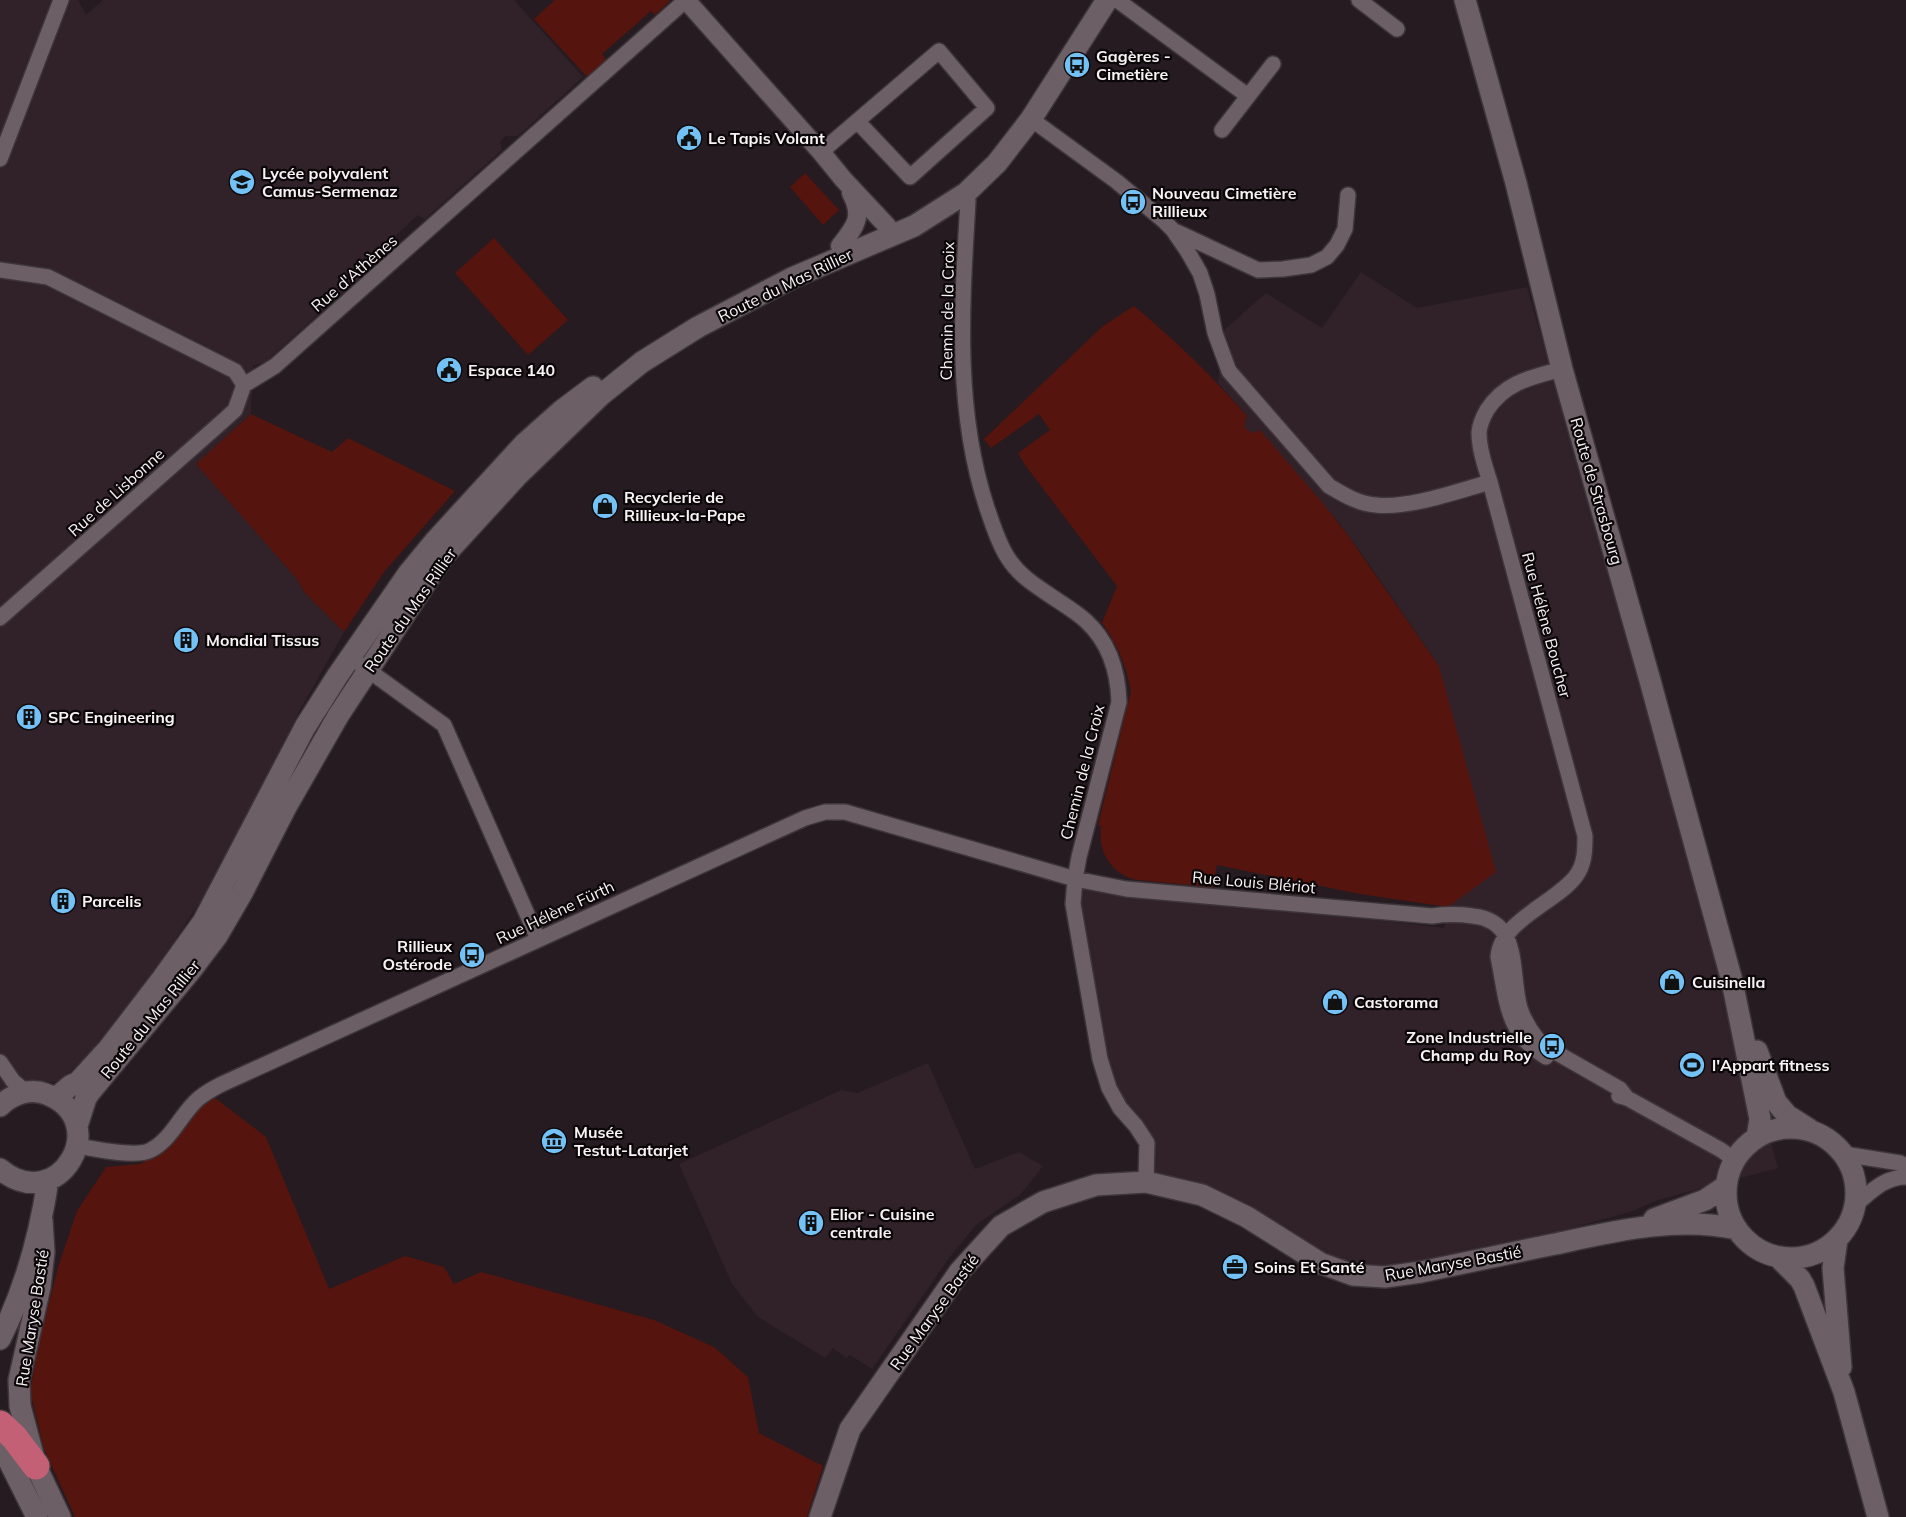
<svg xmlns="http://www.w3.org/2000/svg" width="1906" height="1517" font-family="Mulish,sans-serif">
	<style>
		.built { fill: #31222a }
		.green { fill: #56140e }
		.lines { fill: none; stroke-linecap: round; stroke-linejoin: round }
		.minor-casing { stroke: #3d3539; stroke-width: 18 }
		.tertiary-casing { stroke: #3d3539; stroke-width: 21 }
		.secondary-casing { stroke: #3d3539; stroke-width: 24 }
		.motorway-casing { stroke: #3d3539; stroke-width: 30 }
		.minor { stroke: #6c6066; stroke-width: 15 }
		.tertiary { stroke: #6c6066; stroke-width: 18 }
		.secondary { stroke: #6c6066; stroke-width: 21 }
		.motorway { stroke: #c36075; stroke-width: 27 }
		.labels { text-anchor: middle; stroke-width: 4.5; stroke-linejoin: round; paint-order: stroke }
		.poi-label { font-size: 16px; font-weight: bold; fill: #f9f2f5; stroke: #0b0709; text-anchor: start }
		.street-label { font-size: 16px; fill: #f9f2f5; stroke: #0b0709 }
	</style>
	<rect width="100%" height="100%" fill="#251b20"/>
	<path class="built" d="M0,0H78L86,15L103,0H514L583,77L518,136H505L500,142L502,150L425,219L418,215L391,240V249L265,362L253,366L251,414L196,464L297,579L304,592L344,632L300,710L209,889L140,992L92,1050L69,1073L57,1082L24,1081L0,1097Z
		M1361,272L1417,308L1527,287L1778,1168L1658,1200L1630,1212L1509,1245L1412,1266L1351,1267L1155,1181L1144,1143L1119,1109L1076,934L1079,885L1444,928L1448,907L1439,666L1364,557L1339,523L1260,431L1252,433L1245,428L1244,424L1247,416L1218,383L1223,331L1266,293L1322,328Z
		M928,1063L975,1169L1019,1152L1043,1166L1020,1195L977,1224L949,1258L872,1369L850,1355L846,1358L833,1348L825,1358L758,1317L732,1284L679,1164L841,1090L857,1093Z"/>
	<path class="green" d="M555,0H668L670,1L655,15L651,11L602,54L608,62L589,79L534,19Z
		M805,173L839,210L823,225L790,187Z
		M494,238L568,320L528,355L455,273Z
		M1134,306C1175,340 1212,376 1247,416L1245,420V428L1252,433L1260,430L1321,501L1347,534L1439,666L1496,872L1448,907L1360,894L1217,865L1213,887L1137,880C1112,875 1097,852 1101,826L1098,825L1131,691C1126,665 1117,643 1102,623L1117,586L1025,465L1018,453L1050,430L1039,414L991,448L984,439L1103,326Z
		M251,414L332,452L348,438L455,491L384,572L344,632L304,592L297,579L196,464Z
		M207,1092L266,1137L329,1289L405,1256L444,1267L454,1284L481,1272L654,1320L714,1347L748,1377L759,1433L823,1466L807,1517H75L44,1449L30,1391L40,1337L59,1264L77,1211L106,1167L140,1164L163,1150Z"/>
	<g class="lines">
		<g class="minor-casing">
			<path id="minor" d="M1117,0L1248,96
				M1359,0L1397,29
				M1031,119L1116,181L1163,220L1173,230L1188,252L1200,273L1207,294L1215,333L1229,371L1329,486C1344,495 1359,504 1376,505C1408,509 1458,491 1490,482
				M1222,130L1273,64
				M821,152L939,51L987,108L910,177L857,121
				M0,159L61,0
				M966,193L968,201C962,303 954,409 987,508C993,525 998,543 1008,558C1018,574 1033,584 1048,594C1061,603 1075,611 1086,621C1110,643 1118,671 1119,702L1079,857L1075,879L1073,904L1100,1059L1109,1088L1120,1108L1136,1126L1147,1143L1146,1182
				M1177,232L1258,270L1283,269L1311,265L1327,257L1337,245L1345,229L1348,195
				M0,270L48,277L235,371L244,385L275,366L686,0
				M0,618L224,420L235,410L244,385
				M361,665L444,725L538,939
				M1546,1057C1505,1033 1507,999 1498,957C1500,921 1557,902 1576,876C1585,864 1585,849 1585,836L1490,482C1485,466 1479,449 1479,432C1480,423 1483,417 1487,410C1505,382 1532,377 1562,369
				M0,1062L13,1081L26,1092
				M1619,1096L1627,1098L1721,1150L1735,1160
				M78,1146C94,1149 137,1158 151,1150C172,1139 181,1114 198,1099C205,1093 214,1088 222,1084L805,818L825,812H845L1075,879L1126,889L1432,916C1446,914 1458,914 1473,916C1522,921 1510,973 1520,1008C1524,1020 1530,1030 1538,1040C1544,1048 1556,1052 1564,1057C1583,1068 1601,1078 1620,1089L1627,1098
				M1844,1154L1900,1163L1906,1166
				M1855,1205C1871,1192 1884,1177 1906,1177"/>
		</g>
		<g class="tertiary-casing">
			<path id="tertiary" d="M686,0L821,152L843,179L887,226L893,235
				M840,246C855,227 864,217 851,193"/>
		</g>
		<g class="secondary-casing">
			<path id="secondary" d="M1465,0L1516,183L1562,369L1649,677L1732,981L1760,1119L1757,1137
				M1757,1051L1776,1102L1787,1115L1809,1129
				M56,1098L70,1086L78,1082L109,1048L162,979L203,922L305,727L338,675L408,574L436,540L524,444L561,411L593,387
				M0,1106C12,1094 30,1088 46,1094C115,1120 59,1218 0,1169
				M77,1126L86,1098L90,1092L192,969L217,936L242,893L286,807L338,716L442,558L518,475L601,395L642,362L698,327L792,278L914,226L966,193L997,163L1031,119L1107,0
				M1726 1193a65 65 0 1 1 130 0a65 65 0 1 1-130 0Z
				M1654,1219L1705,1200L1726,1186
				M42,1220L44,1252L40,1287L19,1380L20,1406L36,1466L60,1517
				M1837,1239L1833,1268L1841,1367
				M1778,1257L1800,1279L1804,1286L1844,1392L1878,1517
				M0,1339C25,1289 40,1235 48,1180
				M0,1451L9,1461L37,1517
				M820,1517L850,1429L960,1271L1001,1226L1043,1202L1096,1185L1146,1182L1202,1195L1247,1217L1320,1263L1353,1275L1385,1277L1421,1272C1465,1263 1510,1253 1555,1244C1615,1231 1676,1216 1737,1229"/>
		</g>
		<g class="motorway-casing">
			<path id="motorway" d="M0,1424L14,1437L36,1466"/>
		</g>
		<use href="#minor" class="minor"/>
		<use href="#tertiary" class="tertiary"/>
		<use href="#secondary" class="secondary"/>
		<use href="#motorway" class="motorway"/>
	</g>
	<defs>
		<g id="bus-disc" transform="scale(1.35)"><circle r="9.5" fill="#73c1f5" stroke="#0b0709"/><path d="M-5-6H5V4H4V6H2V4H-2V6H-4V4H-5ZM-3.5-4V0h7V-4ZM-3.5 1.2v1.5H-2V1.2ZM2 1.2v1.5H3.5V1.2Z" fill="#111"/></g>
		<g id="civic-disc" transform="scale(1.35)"><circle r="9.5" fill="#73c1f5" stroke="#0b0709"/><path d="M-.6-6.5H3V-4.5H.6V-3L4-1V1h2V6H-6V1h2V-1L-.6-3ZM-1.2 2.5V6h2.4V2.5Z" fill="#111"/></g>
		<g id="school-disc" transform="scale(1.35)"><circle r="9.5" fill="#73c1f5" stroke="#0b0709"/><path d="M0-5L7-2L0 1L-7-2ZM-4 1L0 2.5L4 1V4Q0 6-4 4Z" fill="#111"/></g>
		<g id="shop-disc" transform="scale(1.35)"><circle r="9.5" fill="#73c1f5" stroke="#0b0709"/><path d="M-5-2.5h2.3a2.7 3.5 0 0 1 5.4 0H5L5.5 6h-11ZM-1.5-2.5h3a1.5 2.3 0 0 0-3 0Z" fill="#111"/></g>
		<g id="building-disc" transform="scale(1.35)"><circle r="9.5" fill="#73c1f5" stroke="#0b0709"/><path d="M-4-6H4V6H1V3H-1V6H-4ZM-2.5-4.3h1.7v1.8h-1.7ZM.8-4.3h1.7v1.8H.8ZM-2.5-1h1.7V.8h-1.7ZM.8-1h1.7V.8H.8Z" fill="#111"/></g>
		<g id="stadium-disc" transform="scale(1.35)"><circle r="9.5" fill="#73c1f5" stroke="#0b0709"/><path d="M0-5a6.5 5 0 1 0 0 10a6.5 5 0 1 0 0-10ZM-3.5-1.8h7v3.6h-7Z" fill="#111"/></g>
		<g id="museum-disc" transform="scale(1.35)"><circle r="9.5" fill="#73c1f5" stroke="#0b0709"/><path d="M0-6L6-3V-2H-6V-3ZM-5-1h2V3h-2ZM-1-1h2V3h-2ZM3-1h2V3H3ZM-6 4H6V6H-6Z" fill="#111"/></g>
		<g id="office-disc" transform="scale(1.35)"><circle r="9.5" fill="#73c1f5" stroke="#0b0709"/><path d="M-6-3h4V-5.5h4V-3h4V5H-6ZM-1-4.5V-3h2v-1.5ZM-6 0V1H6V0Z" fill="#111"/></g>
	</defs>
	<g fill-rule="evenodd">
		<use href="#bus-disc" x="1077" y="65"/>
		<use href="#civic-disc" x="689" y="138"/>
		<use href="#school-disc" x="242" y="182"/>
		<use href="#bus-disc" x="1133" y="202"/>
		<use href="#civic-disc" x="449" y="370"/>
		<use href="#shop-disc" x="605" y="506"/>
		<use href="#building-disc" x="186" y="640"/>
		<use href="#building-disc" x="29" y="717"/>
		<use href="#building-disc" x="63" y="901"/>
		<use href="#bus-disc" x="472" y="955"/>
		<use href="#shop-disc" x="1672" y="982"/>
		<use href="#shop-disc" x="1335" y="1002"/>
		<use href="#bus-disc" x="1552" y="1046"/>
		<use href="#stadium-disc" x="1692" y="1065"/>
		<use href="#museum-disc" x="554" y="1141"/>
		<use href="#building-disc" x="811" y="1223"/>
		<use href="#office-disc" x="1235" y="1267"/>
	</g>
	<g class="labels">
		<g class="poi-label">
			<text x="1096" y="62">Gagères -<tspan x="1096" dy="18">Cimetière</tspan></text>
			<text x="708" y="144">Le Tapis Volant</text>
			<text x="262" y="179">Lycée polyvalent<tspan x="262" dy="18">Camus-Sermenaz</tspan></text>
			<text x="1152" y="199">Nouveau Cimetière<tspan x="1152" dy="18">Rillieux</tspan></text>
			<text x="468" y="376">Espace 140</text>
			<text x="624" y="503">Recyclerie de<tspan x="624" dy="18">Rillieux-la-Pape</tspan></text>
			<text x="206" y="646">Mondial Tissus</text>
			<text x="48" y="723">SPC Engineering</text>
			<text x="82" y="907">Parcelis</text>
			<text x="452" y="952" text-anchor="end">Rillieux<tspan x="452" dy="18">Ostérode</tspan></text>
			<text x="1692" y="988">Cuisinella</text>
			<text x="1354" y="1008">Castorama</text>
			<text x="1532" y="1043" text-anchor="end">Zone Industrielle<tspan x="1532" dy="18">Champ du Roy</tspan></text>
			<text x="1712" y="1071">l'Appart fitness</text>
			<text x="574" y="1138">Musée<tspan x="574" dy="18">Testut-Latarjet</tspan></text>
			<text x="830" y="1220">Elior - Cuisine<tspan x="830" dy="18">centrale</tspan></text>
			<text x="1254" y="1273">Soins Et Santé</text>
		</g>
		<g class="street-label">
			<text transform="translate(354 273) rotate(-41)" y="6">Rue d'Athènes</text>
			<text transform="translate(785 285) rotate(-26)" y="6">Route du Mas Rillier</text>
			<text transform="translate(947 311) rotate(-89)" y="6">Chemin de la Croix</text>
			<text transform="translate(1597 491) rotate(74)" y="6">Route de Strasbourg</text>
			<text transform="translate(116 492) rotate(-42)" y="6">Rue de Lisbonne</text>
			<text transform="translate(410 610) rotate(-55)" y="6">Route du Mas Rillier</text>
			<text transform="translate(1547 625) rotate(75)" y="6">Rue Hélène Boucher</text>
			<text transform="translate(1082 772) rotate(-76)" y="6">Chemin de la Croix</text>
			<text transform="translate(1254 882) rotate(5)" y="6">Rue Louis Blériot</text>
			<text transform="translate(555 912) rotate(-25)" y="6">Rue Hélène Fürth</text>
			<text transform="translate(150 1019) rotate(-51)" y="6">Route du Mas Rillier</text>
			<text transform="translate(1453 1263) rotate(-10)" y="6">Rue Maryse Bastié</text>
			<text transform="translate(934 1312) rotate(-54)" y="6">Rue Maryse Bastié</text>
			<text transform="translate(32 1318) rotate(-81)" y="6">Rue Maryse Bastié</text>
		</g>
	</g>
</svg>
